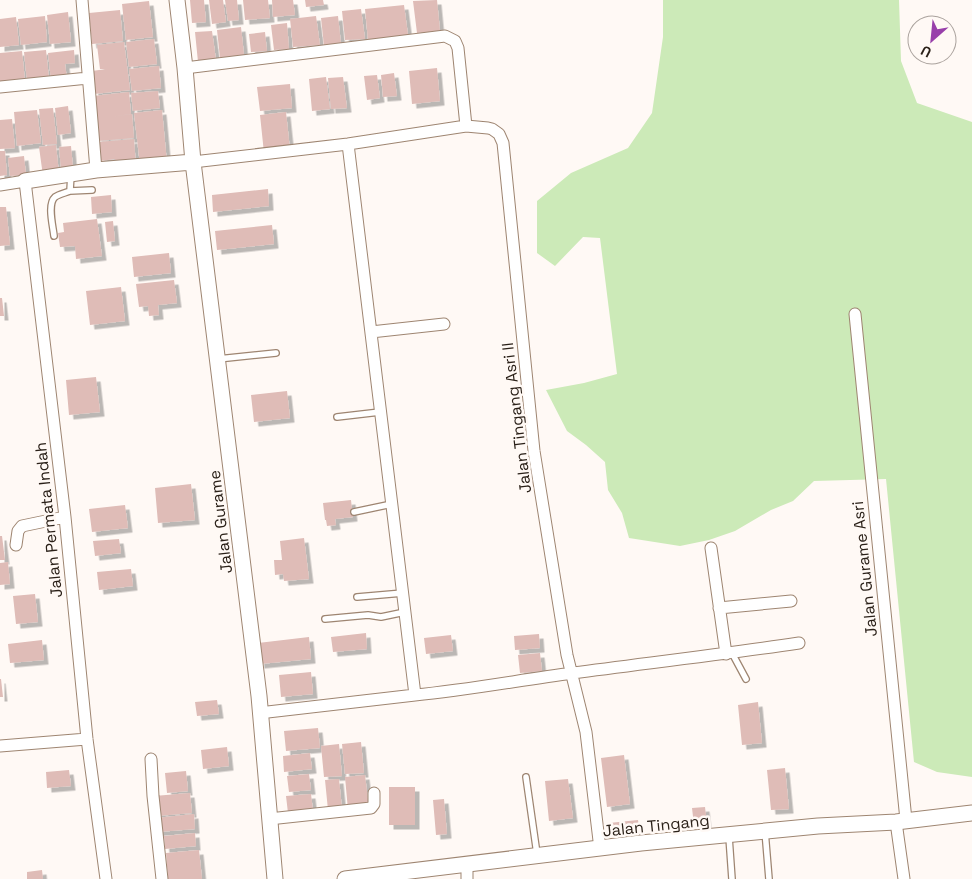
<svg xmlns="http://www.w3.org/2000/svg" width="972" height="879" font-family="'Space Grotesk',sans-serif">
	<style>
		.green { fill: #cceab8 }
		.building { fill: #dfbcb7; filter: url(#shadow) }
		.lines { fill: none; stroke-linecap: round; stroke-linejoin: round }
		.lane-casing { stroke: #9e8571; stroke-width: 8 }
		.street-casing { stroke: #9e8571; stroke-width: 13 }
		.secondary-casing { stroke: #9e8571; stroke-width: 17 }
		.lane { stroke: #fff; stroke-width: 5.5 }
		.street { stroke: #fff; stroke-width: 11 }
		.secondary { stroke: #fff; stroke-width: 15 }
		.labels { text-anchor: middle; stroke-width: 5; stroke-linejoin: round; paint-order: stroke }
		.street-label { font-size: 16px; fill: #2a2018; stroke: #fff9f5 }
	</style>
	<defs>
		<filter id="shadow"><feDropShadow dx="4.5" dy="4.5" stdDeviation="0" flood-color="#0004"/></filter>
	</defs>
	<rect width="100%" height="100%" fill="#fff9f5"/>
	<path class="green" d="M663,0H899L901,61L917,103L972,122V777L937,772L914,762L886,479L814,481L793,501L771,510L735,531L709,540L680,546L629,538L622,513L608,490L605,462L586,445L567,431L546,390L584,383L617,374L600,238L583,237L555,266L537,253V201L571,173L628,148L652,113L663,37Z"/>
	<path class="building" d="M190,0H204L206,22L192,23Z
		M209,0H223L226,22L212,24Z
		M225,0H237L239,20L228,21Z
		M243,0H268L270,18L245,20Z
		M272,0H293L295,15L273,17Z
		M305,0H323L324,5L306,7Z
		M437,0L440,31L417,33L413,1Z
		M149,1L153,37L126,40L122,4Z
		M404,5L408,35L368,40L365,9Z
		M361,9L365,39L345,40L342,11Z
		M120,10L123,41L92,44L89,13Z
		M68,12L71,42L50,44L47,15Z
		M45,16L47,42L21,45L18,19Z
		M316,16L320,45L293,47L290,19Z
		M338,16L341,44L324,46L321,18Z
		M16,17L19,45L0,47V19Z
		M287,23L289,49L274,50L271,25Z
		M241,27L244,55L220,58L217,30Z
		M212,31L216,60L198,62L195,32Z
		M265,32L267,51L251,52L249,34Z
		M154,39L157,64L129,67L126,42Z
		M124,42L130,90L94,94L92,71L106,69H100L97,45Z
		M46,50L49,79L27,81L24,52Z
		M74,50L75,63L65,64L67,79L51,80L48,53Z
		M22,51L25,81L0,84V53Z
		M159,66L161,88L132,91L129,69Z
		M437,68L440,101L412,104L409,71Z
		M394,73L397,96L383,97L381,75Z
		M377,75L380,98L367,100L364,76Z
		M326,77L330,109L312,111L309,79Z
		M343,77L347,108L331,109L328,78Z
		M290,84L292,108L260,111L257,87Z
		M158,91L160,108L133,111L131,93Z
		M129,92L131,114L111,117L132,114L134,138L97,141L93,96Z
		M68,106L71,133L58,135L55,108Z
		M53,108L57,144L43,145L39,109Z
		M37,110L41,143L17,146L14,112Z
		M162,110L167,163L140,165L134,113Z
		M286,112L290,150L264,153L260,115Z
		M12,119L15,148L0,149V120Z
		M134,139L136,166L116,167L115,159L100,161L98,142Z
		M56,145L59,174L43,176L39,147Z
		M71,146L73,168L61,169L59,147Z
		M0,151H5L7,175L0,176Z
		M24,156L26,175L10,176L8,158Z
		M268,189L269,206L213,212L212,195Z
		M111,195L112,212L92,214L91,197Z
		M0,207H6L10,245L0,246Z
		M97,219L102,256L76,259L75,246L60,247L58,233L64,232L63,223Z
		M113,221L115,241L107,242L105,222Z
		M272,225L274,244L217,250L215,231Z
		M169,253L171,273L134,277L132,257Z
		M174,280L177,303L158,305L159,315L149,316L148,306L139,307L136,284Z
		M121,287L125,321L90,325L86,291Z
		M0,298H2L4,316H0Z
		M96,377L100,412L69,415L66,380Z
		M287,391L290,418L254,422L251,395Z
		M191,484L195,520L158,523L155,488Z
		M351,500L353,517L335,519L336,525L327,526L326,520H325L323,503Z
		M125,505L128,528L92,532L89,509Z
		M0,536H2L5,560H0Z
		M304,538L309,579L284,581L283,574L275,575L274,560H282L280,541Z
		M119,539L121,553L95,556L93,541Z
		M8,562L10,584L0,585V563Z
		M131,569L133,586L99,590L97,572Z
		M35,594L38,622L16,624L13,596Z
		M366,633L367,649L333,652L331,637Z
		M539,634L540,648L515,650L514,636Z
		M451,635L453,651L426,654L424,638Z
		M309,637L311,659L260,664L258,643Z
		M42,640L44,660L10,663L8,644Z
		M540,653L542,671L520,673L518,655Z
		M311,672L313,694L281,697L279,675Z
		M0,679H1L3,697H0Z
		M217,700L219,714L197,716L195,702Z
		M758,702L762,743L742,745L738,705Z
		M318,728L320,748L286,751L284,731Z
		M361,742L364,773L345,774L342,744Z
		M339,744L342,776L324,777L321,746Z
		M227,747L229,766L203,769L201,750Z
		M310,753L312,769L284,772L283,756Z
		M624,755L630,804L607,807L601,758Z
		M785,768L789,809L771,810L767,770Z
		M69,770L71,786L47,788L46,772Z
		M186,771L188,791L167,793L165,773Z
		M309,774L311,790L289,792L287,776Z
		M365,775L369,808L348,810L345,777Z
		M339,779L342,809L328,810L325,780Z
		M568,779L573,818L549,821L545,781Z
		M389,787H415V825H389Z
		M190,793L192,813L157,816L154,796Z
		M311,794L313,811L288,813L286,796Z
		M444,799L447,834L436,835L433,800Z
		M705,807L707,824L694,825L692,808Z
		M194,814L195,829L158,832L156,818Z
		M638,820L640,833L610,836L609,823Z
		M195,833L196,846L165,849L164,836Z
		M199,850L202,879H168L166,853Z
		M42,870L43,879H27V872Z"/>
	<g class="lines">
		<g class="lane-casing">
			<path id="lane" d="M70,191L92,190
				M54,236C53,226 47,204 55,197C59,194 65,193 70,191L71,174
				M218,359L276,353
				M337,417L380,412
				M354,512L392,504
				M357,597L403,593
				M325,619L368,615L381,617L405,612
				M732,653L746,679
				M526,777L537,854
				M765,831L769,879
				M729,837L732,879"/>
		</g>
		<g class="street-casing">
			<path id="street" d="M82,0L96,170
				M185,68L445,36L455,41L458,48L466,126
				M0,87L88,78
				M193,162L348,144L466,126L488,128L492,129L499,134L503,143L534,451L567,655L586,732L600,849
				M0,185L25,181L65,517L87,739L106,879
				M855,314L906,820
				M371,332L444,324
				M16,545L18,531L22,526L65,517
				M711,548L726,654
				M719,608L791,601
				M415,695C468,690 520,680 573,673C648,663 724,654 799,643
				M259,713L415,695L348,144
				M0,746L87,739
				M151,759L153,796L162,879
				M269,819L371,808L374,804V793
				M896,822L904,879
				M467,865V879"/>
		</g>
		<g class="secondary-casing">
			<path id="secondary" d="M193,162L259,696L275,879
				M25,181L96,170L193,162L185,68L177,0
				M345,879L641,843L818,826L896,822L972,813"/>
		</g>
		<use href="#lane" class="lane"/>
		<use href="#street" class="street"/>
		<use href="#secondary" class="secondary"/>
	</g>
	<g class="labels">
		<g class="street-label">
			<text transform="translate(516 418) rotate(-97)" y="6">Jalan Tingang Asri II</text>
			<text transform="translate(48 520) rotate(-96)" y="6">Jalan Permata Indah</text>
			<text transform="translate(220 522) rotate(-97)" y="6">Jalan Gurame</text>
			<text transform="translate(864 569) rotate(-96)" y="6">Jalan Gurame Asri</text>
			<text transform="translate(656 825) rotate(-6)" y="6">Jalan Tingang</text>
		</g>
	</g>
	<g transform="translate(932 40) rotate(207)"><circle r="24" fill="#fff9f5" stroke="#aaa29d"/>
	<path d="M0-4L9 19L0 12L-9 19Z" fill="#983faa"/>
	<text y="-8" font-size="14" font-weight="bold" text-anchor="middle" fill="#2a2018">U</text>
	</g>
</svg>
